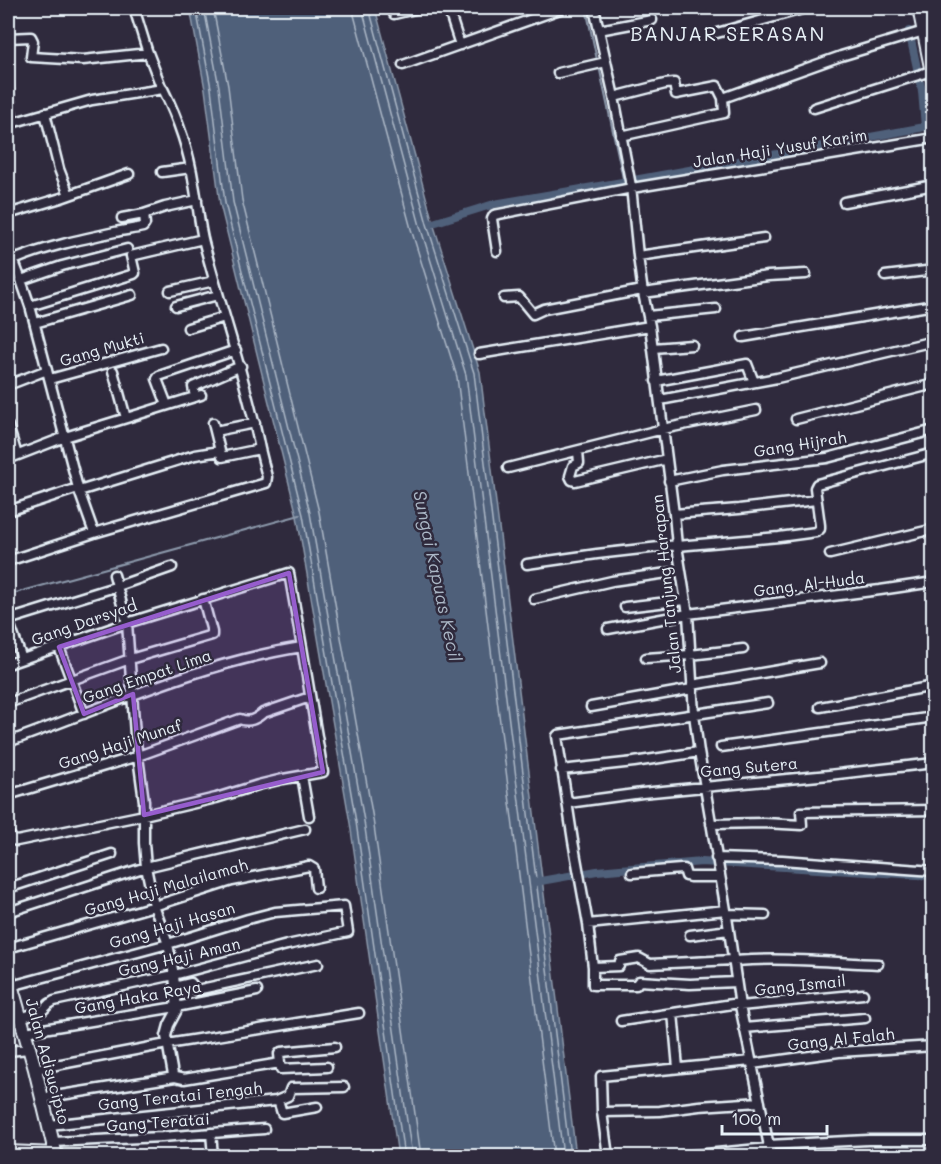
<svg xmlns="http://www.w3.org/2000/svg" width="941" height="1164" font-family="Mali,sans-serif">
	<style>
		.water { fill: #50607a; stroke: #8d9aac; stroke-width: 1.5 }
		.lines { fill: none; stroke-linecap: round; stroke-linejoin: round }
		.shore { stroke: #abb7c6; stroke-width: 1.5 }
		.stream { stroke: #8d9aac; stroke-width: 2 }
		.canal { stroke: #50607a; stroke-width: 8 }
		.street-casing { stroke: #e8f1f8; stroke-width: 13 }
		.secondary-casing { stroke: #e8f1f8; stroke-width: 16 }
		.street { stroke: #2f2a3d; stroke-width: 8 }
		.secondary { stroke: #2f2a3d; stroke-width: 12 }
		.marked { fill: #965dcd; fill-opacity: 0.2; stroke: #965dcd; stroke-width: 4.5; stroke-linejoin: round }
		.labels { text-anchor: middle; stroke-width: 5; stroke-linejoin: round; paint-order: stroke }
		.street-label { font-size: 16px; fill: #e8f1f8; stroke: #2f2a3d }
		.water-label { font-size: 18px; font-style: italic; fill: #abb7c6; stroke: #2f2a3d }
		.quarter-label { font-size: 20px; letter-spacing: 1.5px; fill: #e8f1f8; stroke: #2f2a3d }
	</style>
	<rect width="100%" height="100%" fill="#2f2a3d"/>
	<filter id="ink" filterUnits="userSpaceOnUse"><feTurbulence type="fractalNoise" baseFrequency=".0167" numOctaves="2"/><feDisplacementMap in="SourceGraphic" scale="12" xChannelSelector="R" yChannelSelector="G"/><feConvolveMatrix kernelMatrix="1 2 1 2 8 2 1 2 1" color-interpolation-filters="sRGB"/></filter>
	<g filter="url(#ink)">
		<path class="water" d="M190,8H375L433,223L480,372L576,1156H398L350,823L297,516L220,204L205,89Z"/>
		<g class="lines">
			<path class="shore" d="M196,8L211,88L225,203L303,515L356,822L404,1156
				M204,8L219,87L233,202L310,513L364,821L412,1156
				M213,8L228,86L242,200L319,512L373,819L421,1156
				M353,8L354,15L411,229L457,377L554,1156
				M362,8L420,226L466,375L563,1156
				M369,8L427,224L474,373L570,1156"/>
			<path class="stream" d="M586,8L597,60
				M599,66L624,183
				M8,595L300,515
				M701,792L714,871
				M716,883L719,905
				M721,916L723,925
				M725,936L728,954
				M730,966L731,976"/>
			<path class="canal" d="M433,223L494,204L634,180L925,127L922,91L909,31
				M535,882L597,871L702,862L934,876"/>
			<g class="street-casing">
				<path id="street" d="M134,8L147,50L162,89
					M448,8L460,45
					M594,8L614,97L631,186L638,256L643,293L650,326L674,514L677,546L688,614L694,714L699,752L726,910L740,1006L771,1156
					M394,14L419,8
					M599,30L652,20
					M717,33L806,8
					M8,38L31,37L33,41L31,57L83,60L148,53
					M403,65L563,8
					M558,73L606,62
					M8,83L11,114
					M614,97L665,84L674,83L676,94L717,86L723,98L724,113L621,136
					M723,98L841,56L924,31
					M814,108L931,71
					M45,113L59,169L69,195
					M8,124L92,100L163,89C178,119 189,151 194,184C198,204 199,224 204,243C222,312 246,379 260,449
					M162,172L191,168
					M844,202L934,185
					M8,214L61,198L129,174
					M122,218L144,214
					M8,246L21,280L30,306L78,488L94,533L266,483L267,477L260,449L222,457L220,451L213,423
					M497,251L492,219L494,215L632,188L934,138
					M638,256L764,238
					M14,260C45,247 82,239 115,232C124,230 134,229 143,227L145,224L144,214L165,207L197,200
					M885,276L934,270
					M21,280L62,266L127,249
					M170,291L214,281
					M643,293L768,276L806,274
					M504,298L519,297L533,314L544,309L642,290
					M30,306L134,274L135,273L131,256L203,239
					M176,306L218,295
					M648,316L716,309
					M35,323L132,295
					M188,328L225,317
					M743,337L934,305
					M653,348L692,345
					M479,354L650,326
					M113,371L126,418
					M50,379L161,348
					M656,381L747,364L754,382
					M8,385L47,370
					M195,397L193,387L241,366
					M660,400L777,378L934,341
					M167,405L157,379L159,376L236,350
					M796,419L934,384
					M8,426L17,455
					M215,431L255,423
					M578,451L579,463L573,466L570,476L572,480L575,481L667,459
					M8,459L65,437L201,395
					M508,468L663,429L756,410
					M669,481L723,470L827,458L934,430
					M79,491L195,455L220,451
					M8,511L78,488
					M674,514L739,509L816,500
					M677,546L779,537L816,532L820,529V525L815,488L817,484L934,453
					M830,554L934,529
					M8,561L94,533
					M527,564L597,554L677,545
					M114,575L127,623L135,735L144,801V843L146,867L154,906L168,944L174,975L177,1010L169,1025L166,1036L173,1075L175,1077L184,1079L280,1063L279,1054L281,1052L335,1047
					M534,599L612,581L681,571
					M625,607L685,600
					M8,620L118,586L172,567
					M8,620L22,659
					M608,629L688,614L880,590L934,582
					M59,647L84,714
					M646,658L690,655L743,649
					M8,664L127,623L289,573L302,647
					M692,685L820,663
					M8,703L130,659L212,635V632L203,599
					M591,707L692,689
					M820,707L934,686
					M8,742C104,708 199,663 302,647L323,772L283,779L258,785L216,798L144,815L17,841L13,840L8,833
					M721,747L934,717
					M561,770L634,762L699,752
					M302,776L309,816
					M8,795L138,756L240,719C249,723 256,719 263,713L310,697
					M568,803L642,793L829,775L934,763
					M711,824L764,823L802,825L801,812L934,810
					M716,858L782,860L934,871
					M632,873L681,869H684L686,876L690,877H720
					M8,888L112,854
					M8,912L146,867L305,829
					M726,914L765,915
					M588,924L726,910
					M690,935L729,930
					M8,948L154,906L232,881L309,866L314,869L316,888
					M734,961C782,957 830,962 878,964
					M593,967L619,966L620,961L639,958L650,964L733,960
					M736,982L690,984L639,981L636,985H593V967L588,924L573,841L557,736L558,735L768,703
					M11,986L168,944L248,919L275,912L344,906L348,932L287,945L174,975L54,1001L49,1004L43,1010L21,1018
					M174,987L191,983L196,990L318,964
					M740,1006L863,994
					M673,1013L678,1068
					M621,1021L739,1003
					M744,1028L865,1018
					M25,1032L176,1007L257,991
					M8,1051L29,1049
					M280,1063L281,1069L327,1067
					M752,1064L839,1052L934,1046
					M35,1069L167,1044L359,1013
					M42,1098L175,1077
					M278,1100L282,1113L317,1107
					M602,1112L660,1111L699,1106L760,1102
					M49,1125L276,1101L288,1096L291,1088L344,1087
					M211,1133L213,1156
					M53,1142L162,1137L264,1129
					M768,1145L868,1140H934
					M608,1156L602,1112L601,1076L751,1061
					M685,1156L769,1148"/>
			</g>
			<g class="secondary-casing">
				<path id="secondary" d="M919,8L934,82
					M8,974L35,1069L56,1156
					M8,1152L56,1154"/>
			</g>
			<use href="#street" class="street"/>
			<use href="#secondary" class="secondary"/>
		</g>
	</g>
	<path class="marked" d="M289,573L323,772L144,815L133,694L84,714L59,647Z"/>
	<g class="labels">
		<g class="street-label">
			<text transform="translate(780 148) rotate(-9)" y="6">Jalan Haji Yusuf Karim</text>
			<text transform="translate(102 349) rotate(-16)" y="6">Gang Mukti</text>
			<text transform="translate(800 444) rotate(-9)" y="6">Gang Hijrah</text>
			<text transform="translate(666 584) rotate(-96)" y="6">Jalan Tanjung Harapan</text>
			<text transform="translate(809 584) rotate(-7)" y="6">Gang. Al-Huda</text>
			<text transform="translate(84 622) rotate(-19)" y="6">Gang Darsyad</text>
			<text transform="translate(147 676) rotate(-19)" y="6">Gang Empat Lima</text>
			<text transform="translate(120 744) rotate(-18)" y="6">Gang Haji Munaf</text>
			<text transform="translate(749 767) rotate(-5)" y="6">Gang Sutera</text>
			<text transform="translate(166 887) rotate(-16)" y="6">Gang Haji Malailamah</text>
			<text transform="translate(172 925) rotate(-16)" y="6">Gang Haji Hasan</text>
			<text transform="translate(179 957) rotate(-13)" y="6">Gang Haji Aman</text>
			<text transform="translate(800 985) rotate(-6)" y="6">Gang Ismail</text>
			<text transform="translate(138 997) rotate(-10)" y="6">Gang Haka Raya</text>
			<text transform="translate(841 1039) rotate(-6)" y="6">Gang Al Falah</text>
			<text transform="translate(48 1061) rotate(75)" y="6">Jalan Adisucipto</text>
			<text transform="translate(180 1096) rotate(-6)" y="6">Gang Teratai Tengah</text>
			<text transform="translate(158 1122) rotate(-4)" y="6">Gang Teratai</text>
		</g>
		<g class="water-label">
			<text transform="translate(437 576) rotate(78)" y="6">Sungai Kapuas Kecil</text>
		</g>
		<g class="quarter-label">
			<text x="728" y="41">BANJAR SERASAN</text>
		</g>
	</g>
	<rect width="941" height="1164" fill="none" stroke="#2f2a3d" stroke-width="30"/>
	<rect x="15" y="15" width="911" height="1134" fill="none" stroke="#e8f1f8" stroke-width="2" filter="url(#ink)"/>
	<path d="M722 1125v9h105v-9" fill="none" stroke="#e8f1f8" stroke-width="3"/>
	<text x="731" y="1125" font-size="18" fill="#e8f1f8" stroke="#2f2a3d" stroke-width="4.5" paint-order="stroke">100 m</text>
</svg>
